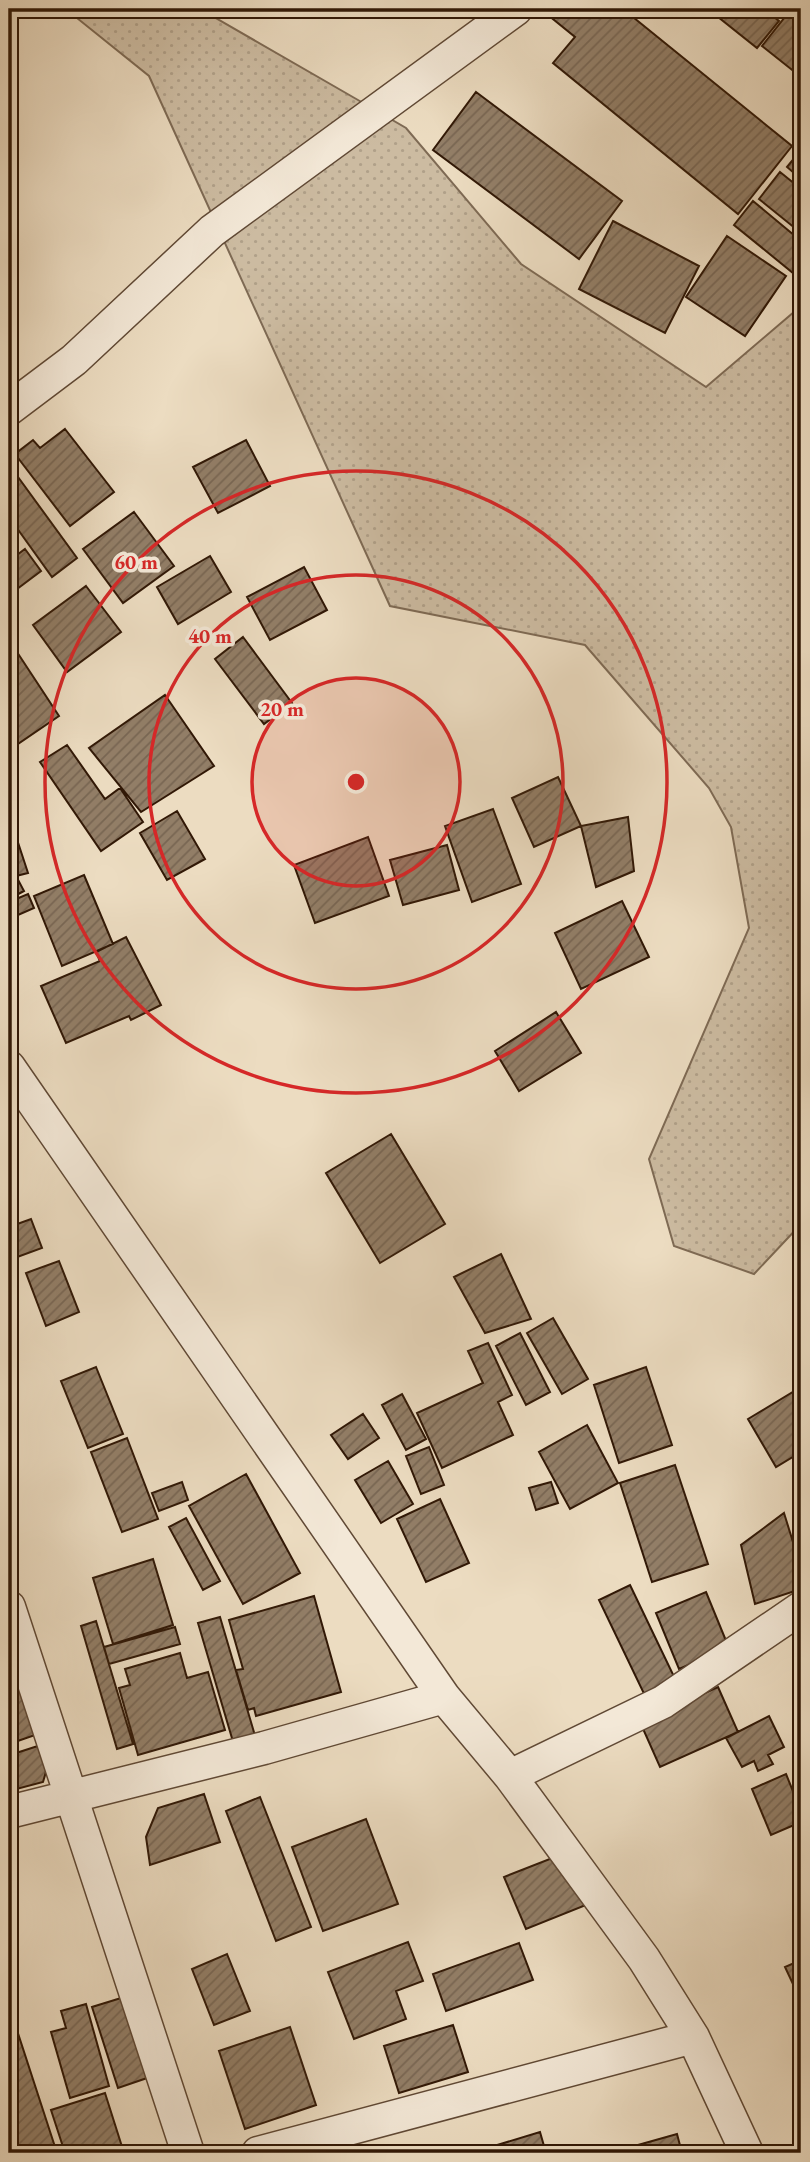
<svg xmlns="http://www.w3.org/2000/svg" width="810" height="2162" font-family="'EB Garamond',serif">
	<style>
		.grass { fill: url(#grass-dots); stroke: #7e6a54; stroke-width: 2 }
		.building { fill: url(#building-hatch); stroke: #311806; stroke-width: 2 }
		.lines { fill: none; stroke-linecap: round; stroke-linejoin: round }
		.street-casing { stroke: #604935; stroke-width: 35 }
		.street { stroke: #f3e8d7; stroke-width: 32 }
		.ring { fill: none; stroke: #d62828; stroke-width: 3.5 }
		.centre { fill: #d62828; stroke: #f3e8d7; stroke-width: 3.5 }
		.ring-label { font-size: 21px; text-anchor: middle; font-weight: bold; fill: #d62828; stroke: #f3e8d7; stroke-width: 7; stroke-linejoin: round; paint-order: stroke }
	</style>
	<defs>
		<pattern id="grass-dots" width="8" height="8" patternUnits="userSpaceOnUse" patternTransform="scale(1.75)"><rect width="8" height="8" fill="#ccbba1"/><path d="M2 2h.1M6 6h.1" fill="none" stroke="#b0a089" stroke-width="1.8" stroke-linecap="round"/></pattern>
		<pattern id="building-hatch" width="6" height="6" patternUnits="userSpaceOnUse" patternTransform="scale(1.75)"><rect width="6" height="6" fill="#927e67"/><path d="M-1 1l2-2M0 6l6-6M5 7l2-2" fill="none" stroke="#786653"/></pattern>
	</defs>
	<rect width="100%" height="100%" fill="#ecdcc1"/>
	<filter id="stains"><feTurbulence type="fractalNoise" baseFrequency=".00286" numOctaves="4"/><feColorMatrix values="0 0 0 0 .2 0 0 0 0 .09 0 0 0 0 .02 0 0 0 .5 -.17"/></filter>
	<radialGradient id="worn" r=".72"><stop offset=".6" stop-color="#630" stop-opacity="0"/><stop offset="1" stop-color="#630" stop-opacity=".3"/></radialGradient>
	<path class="grass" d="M56,9H200L358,100L406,128L521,264L706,387L801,306V1224L754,1274L674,1246L649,1159L749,928L731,827L709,788L585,645L390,606L149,76L77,18Z"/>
	<path class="building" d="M544,9H623L792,146L738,214L553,63L575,37L543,11Z
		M708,9H764L779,21L757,48Z
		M789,12L801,21V77L762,46Z
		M476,92L622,201L579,259L433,150Z
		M801,150V179L787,167Z
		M780,172L801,189V233L759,199Z
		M753,201L801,241V263L793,273L734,225Z
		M613,221L699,266L665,333L579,289Z
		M727,236L786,276L745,336L686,297Z
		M65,429L114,492L70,526L15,454L33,440L40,448Z
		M246,440L270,486L218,513L193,467Z
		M10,466L77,558L52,577L9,517Z
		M134,512L174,566L123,603L83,549Z
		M25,549L41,571L9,595V561Z
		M210,556L231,592L178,624L157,587Z
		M304,567L327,610L270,640L247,597Z
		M86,586L121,632L67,672L33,625Z
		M243,637L292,703L264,724L215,659Z
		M15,649L59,716L9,750V653Z
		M165,695L214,766L141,812L89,748Z
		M67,745L105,799L120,788L143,822L101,851L40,762Z
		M558,777L581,826L534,847L512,798Z
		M493,809L521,884L472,902L445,826Z
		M177,811L205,859L167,880L140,833Z
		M9,815L28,873L16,876L24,891L9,899Z
		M628,817L634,871L596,887L581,826Z
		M368,837L389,896L315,923L294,865Z
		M447,845L459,890L403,905L390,860Z
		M84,875L113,944L62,966L34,896Z
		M28,894L34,908L9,919V902Z
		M622,901L649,957L581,989L555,933Z
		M126,937L161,1005L131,1020L129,1016L66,1043L41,986L100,961L96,952Z
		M556,1012L581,1053L519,1091L495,1051Z
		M391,1134L445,1224L380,1263L326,1173Z
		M31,1219L42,1248L9,1260V1227Z
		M501,1254L531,1319L485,1333L454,1277Z
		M59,1261L79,1312L46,1326L26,1273Z
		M553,1318L588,1379L562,1394L527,1333Z
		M520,1333L550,1392L526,1405L496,1346Z
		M488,1343L512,1395L498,1402L513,1435L442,1468L417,1413L483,1383L468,1351Z
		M96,1367L123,1434L88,1448L61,1381Z
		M646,1367L672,1445L619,1463L594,1385Z
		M801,1387V1452L776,1467L748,1419Z
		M402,1394L426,1439L406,1450L382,1405Z
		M363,1414L379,1438L348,1459L331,1435Z
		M587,1425L618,1483L570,1509L539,1452Z
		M127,1438L158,1519L122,1532L91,1452Z
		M429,1447L444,1485L421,1494L406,1456Z
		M388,1461L413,1504L381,1523L355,1480Z
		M675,1465L708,1564L652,1582L620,1483Z
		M246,1474L300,1573L243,1604L189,1506Z
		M182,1482L188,1500L159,1511L152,1493Z
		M551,1482L558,1503L536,1510L529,1488Z
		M440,1499L469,1563L426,1582L397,1519Z
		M784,1513L801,1568V1589L755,1604L741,1545Z
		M186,1518L220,1581L203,1590L169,1527Z
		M153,1559L173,1625L113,1644L93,1578Z
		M630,1585L679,1687L648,1702L599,1600Z
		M706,1592L729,1648L679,1669L656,1613Z
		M314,1596L341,1692L256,1716L254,1708L248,1710L236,1670L243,1669L229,1620Z
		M220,1617L256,1739L234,1745L198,1623Z
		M96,1621L133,1744L117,1749L81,1626Z
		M175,1627L180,1644L109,1664L104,1647Z
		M9,1644L41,1733L9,1744Z
		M180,1653L187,1678L208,1672L225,1730L138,1755L119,1688L130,1685L125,1669Z
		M718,1687L738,1732L660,1767L640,1722Z
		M769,1716L784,1747L768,1755L773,1764L758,1771L754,1761L742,1767L726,1738Z
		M44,1744L50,1758L43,1782L9,1791V1763L14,1761L13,1754Z
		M786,1774L801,1811V1822L771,1835L752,1789Z
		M204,1794L220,1842L150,1865L146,1837L158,1808Z
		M260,1797L311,1927L276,1941L226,1811Z
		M366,1819L398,1904L323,1931L292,1847Z
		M565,1853L586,1905L526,1929L504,1877Z
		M408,1942L423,1981L396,1991L406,2019L354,2039L328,1972Z
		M519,1943L533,1980L446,2011L433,1974Z
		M227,1954L250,2011L214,2025L192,1969Z
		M801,1960V1996L799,1997L785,1967Z
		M121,1998L147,2078L118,2088L92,2007Z
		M86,2004L109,2086L70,2098L51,2032L66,2028L61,2011Z
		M13,2018L57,2153H19L9,2122V2019Z
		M453,2025L468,2072L399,2093L384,2046Z
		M290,2027L316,2105L245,2129L219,2051Z
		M105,2093L124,2153H65L51,2110Z
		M540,2132L546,2153H471Z
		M677,2134L682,2153H634L640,2152L638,2145Z"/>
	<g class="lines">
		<g class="street-casing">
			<path id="street" d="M9,409L74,360L212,231L516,9
				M9,1067L444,1697L510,1776L644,1959L693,2037L747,2153
				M9,1607L188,2153
				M510,1776L663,1702L801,1608
				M9,1812L264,1748L444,1697
				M258,2153L693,2037"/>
		</g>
		<use href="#street" class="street"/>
	</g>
	<circle cx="356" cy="782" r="104" fill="#d62828" fill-opacity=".12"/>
	<g class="ring">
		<circle cx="356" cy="782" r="104"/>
		<circle cx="356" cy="782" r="207"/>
		<circle cx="356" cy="782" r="311"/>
	</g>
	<circle cx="356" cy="782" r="10" class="centre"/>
	<g class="ring-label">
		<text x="136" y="569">60 m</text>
		<text x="210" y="643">40 m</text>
		<text x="282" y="716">20 m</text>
	</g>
	<rect width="810" height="2162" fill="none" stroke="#ecdcc1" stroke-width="35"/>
	<rect x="10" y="10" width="789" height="2141" fill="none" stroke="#311806" stroke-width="3.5"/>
	<rect x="18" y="18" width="775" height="2127" fill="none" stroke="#311806" stroke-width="2"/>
	<rect width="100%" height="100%" filter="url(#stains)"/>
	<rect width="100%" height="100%" fill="url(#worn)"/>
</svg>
